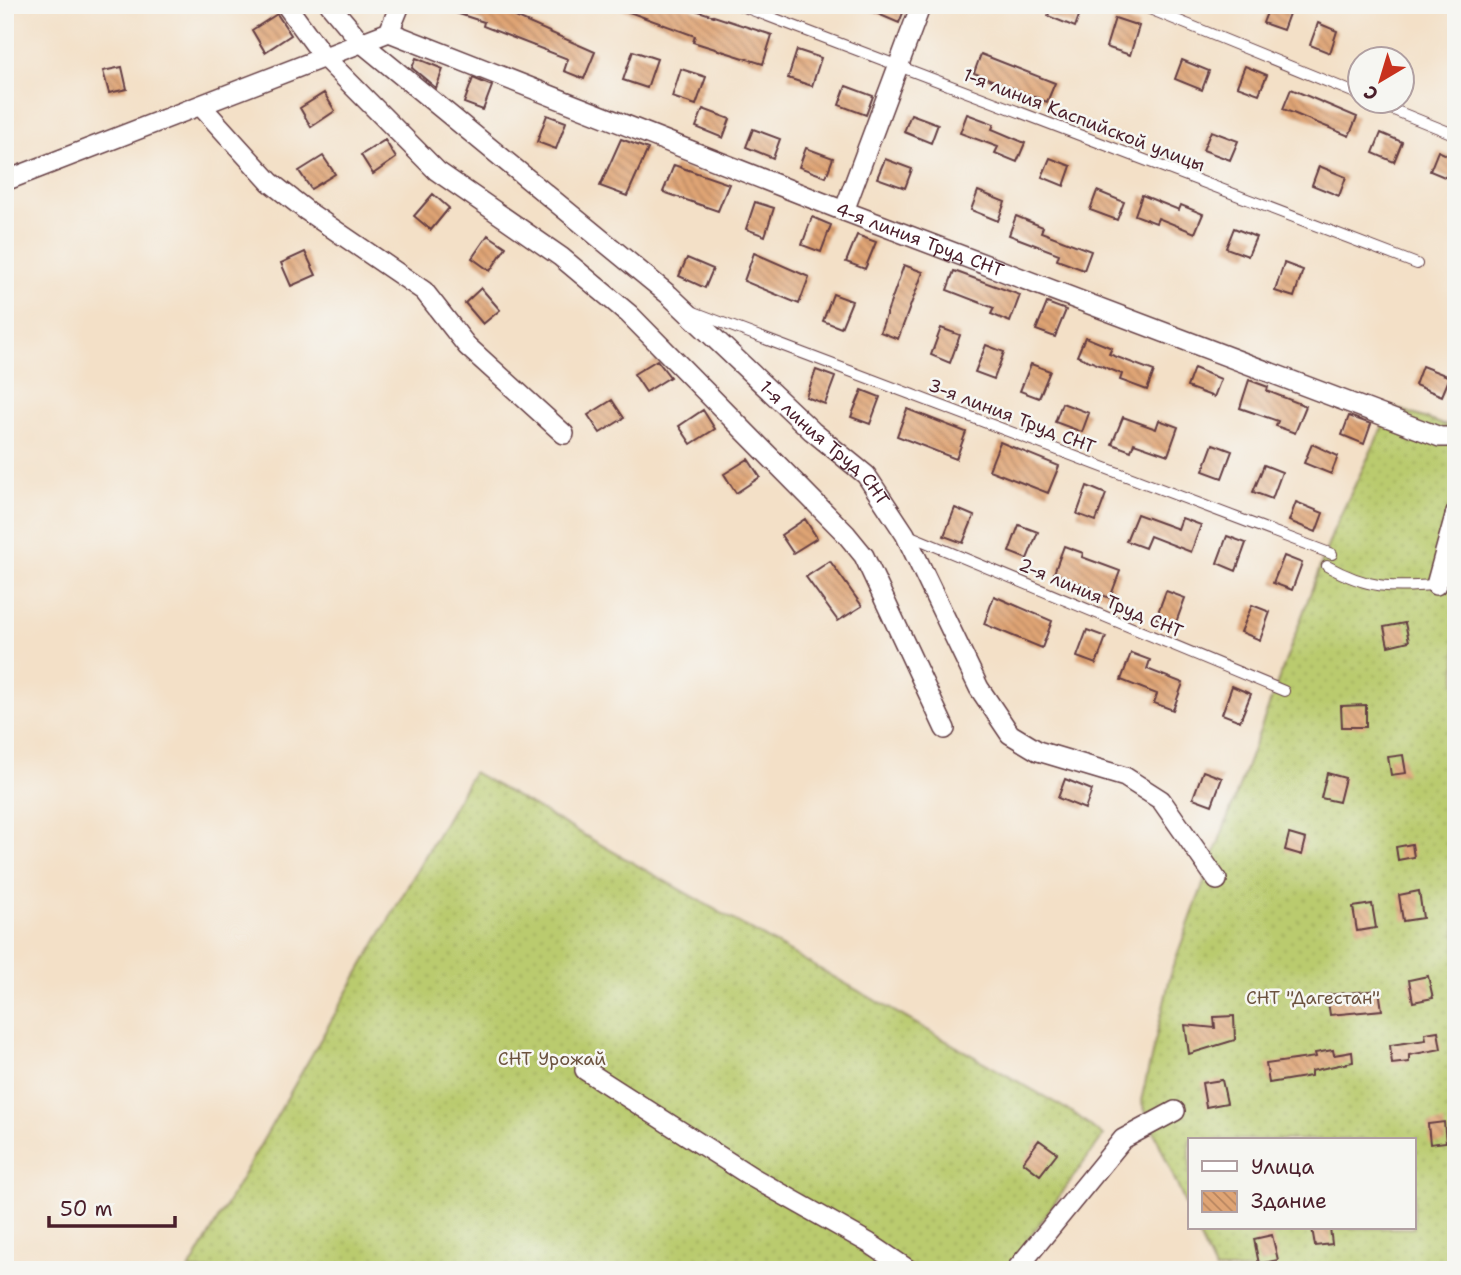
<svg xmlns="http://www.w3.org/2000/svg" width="1461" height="1275" font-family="'Shantell Sans',sans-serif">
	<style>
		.garden { fill: url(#garden-dots); stroke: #82754c; stroke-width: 2 }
		.building { fill: url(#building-back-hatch) }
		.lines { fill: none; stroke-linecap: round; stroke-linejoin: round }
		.lane-casing { stroke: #633c42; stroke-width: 12 }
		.street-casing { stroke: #633c42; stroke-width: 22 }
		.lane { stroke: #fff; stroke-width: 10 }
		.street { stroke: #fff; stroke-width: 19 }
		.labels { text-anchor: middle; stroke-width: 5; stroke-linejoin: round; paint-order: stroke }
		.street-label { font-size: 18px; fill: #4a1f2b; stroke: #f6f6f2 }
		.park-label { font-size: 18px; fill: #6c533f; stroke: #f6f6f2 }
	</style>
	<defs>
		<pattern id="garden-dots" width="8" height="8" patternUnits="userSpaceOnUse" patternTransform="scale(1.75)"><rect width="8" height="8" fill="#bacb6e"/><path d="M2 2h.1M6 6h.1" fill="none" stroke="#a1ae5f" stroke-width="1.8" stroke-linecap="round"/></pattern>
		<pattern id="building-back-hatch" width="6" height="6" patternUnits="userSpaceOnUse" patternTransform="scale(1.75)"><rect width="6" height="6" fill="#dfa475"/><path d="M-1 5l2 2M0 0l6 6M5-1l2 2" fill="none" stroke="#b78560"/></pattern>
	</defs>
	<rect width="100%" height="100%" fill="#f6f6f2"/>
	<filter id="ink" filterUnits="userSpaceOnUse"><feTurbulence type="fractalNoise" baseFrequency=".0143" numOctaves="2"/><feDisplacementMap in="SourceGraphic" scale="14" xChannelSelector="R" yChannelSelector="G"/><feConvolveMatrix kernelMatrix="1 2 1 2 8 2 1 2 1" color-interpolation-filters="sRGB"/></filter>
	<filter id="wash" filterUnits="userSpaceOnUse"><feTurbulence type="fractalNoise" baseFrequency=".00686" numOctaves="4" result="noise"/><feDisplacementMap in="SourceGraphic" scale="28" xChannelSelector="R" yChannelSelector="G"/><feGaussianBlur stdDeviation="1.57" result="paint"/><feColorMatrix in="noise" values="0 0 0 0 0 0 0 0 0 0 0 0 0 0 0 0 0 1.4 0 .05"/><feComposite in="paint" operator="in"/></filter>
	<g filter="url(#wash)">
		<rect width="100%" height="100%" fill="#f3e0c7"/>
		<path class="garden" d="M1392,407L1456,429V1270H1215L1195,1228H1414V1140H1190V1215L1141,1101L1172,969L1334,529Z
			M473,772L1075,1114L1103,1136L1006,1270H189Z"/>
		<g id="blocks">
			<path class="building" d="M440,5H516L513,16L595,52L584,79L564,71L568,59L483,26L484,22L440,8Z
				M610,5H680L772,35L763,64L693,42L695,36Z
				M857,5H906L899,23Z
				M1052,5H1083L1075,27L1048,16Z
				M1270,5L1291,8L1283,30L1263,23Z
				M277,14L291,35L265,52L252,30Z
				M1115,18L1139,26L1130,55L1106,47Z
				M1318,23L1337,31L1330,53L1310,45Z
				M797,50L821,58L812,86L788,78Z
				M633,51L657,59L647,88L623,80Z
				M981,54L1055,83L1047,102L974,73Z
				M416,58L443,69L436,88L412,68Z
				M1182,60L1209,71L1202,90L1175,79Z
				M1245,66L1267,75L1259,94L1237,86Z
				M122,67L127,89L109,93L103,71Z
				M681,69L706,77L696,105L672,97Z
				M473,78L492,86L483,110L464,103Z
				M846,86L873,96L866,115L839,105Z
				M1291,89L1357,117L1349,136L1283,109Z
				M324,93L335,111L311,127L300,108Z
				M703,109L730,119L723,138L696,127Z
				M911,114L938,124L931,143L904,132Z
				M967,114L994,124L992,129L1025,143L1017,162L995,153L998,147L960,133Z
				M547,115L566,122L556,149L537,142Z
				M753,129L780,139L773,158L746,147Z
				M1211,131L1238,141L1230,160L1203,150Z
				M1381,133L1402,142L1394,162L1373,153Z
				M621,139L648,149L627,196L600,186Z
				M385,140L396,158L373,174L361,155Z
				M806,148L833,158L826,177L799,167Z
				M1438,151L1456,159L1452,180L1430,171Z
				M323,156L335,174L311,189L299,171Z
				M1050,158L1071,166L1064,186L1042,177Z
				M885,159L912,169L905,188L877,178Z
				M674,165L729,184L718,211L663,192Z
				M1319,166L1346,177L1339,196L1312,185Z
				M978,191L1005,202L998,221L971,210Z
				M1097,191L1124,202L1117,220L1090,210Z
				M433,194L449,208L431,230L414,216Z
				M1142,195L1179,210L1181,205L1203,214L1195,233L1158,218L1156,223L1135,215Z
				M755,202L774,208L765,236L746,229Z
				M1016,216L1043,227L1041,232L1091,251L1084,270L1057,260L1059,254L1009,235Z
				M812,217L831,225L821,252L802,245Z
				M1234,228L1256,237L1248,256L1226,248Z
				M488,235L506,247L490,271L472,258Z
				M857,235L876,242L865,269L846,262Z
				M305,252L316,275L291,286L281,263Z
				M754,253L809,277L799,304L744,281Z
				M687,258L713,269L705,288L679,276Z
				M1284,263L1303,270L1294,297L1275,291Z
				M904,265L923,272L898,339L880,332Z
				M954,271L1020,295L1010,322L991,314L994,308L947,290Z
				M481,288L500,310L483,324L465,303Z
				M833,294L852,301L841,328L823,321Z
				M1047,303L1066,310L1055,337L1036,330Z
				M941,328L960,335L950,363L931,355Z
				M1085,337L1112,348L1109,354L1154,371L1147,390L1120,380L1122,374L1077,356Z
				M986,345L1004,352L994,379L975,372Z
				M657,360L670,377L646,392L634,374Z
				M1031,364L1050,371L1039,398L1020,391Z
				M1422,366L1450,377L1442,396L1415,385Z
				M1194,368L1221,379L1214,397L1187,387Z
				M816,370L835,377L825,404L806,397Z
				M1249,380L1268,387L1267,391L1306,406L1295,433L1276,426L1278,421L1240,408Z
				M862,390L880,397L870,424L851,417Z
				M612,400L624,418L600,433L588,415Z
				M1062,403L1089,413L1082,432L1055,422Z
				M907,409L966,432L956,459L897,436Z
				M703,410L715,429L691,444L679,426Z
				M1349,416L1371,424L1364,444L1342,435Z
				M1123,417L1156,429L1159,420L1178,427L1168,455L1134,443L1131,451L1112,444Z
				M1000,442L1059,466L1048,493L989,470Z
				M1213,444L1232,451L1222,478L1203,471Z
				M1312,444L1338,456L1331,474L1304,463Z
				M748,459L760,477L736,493L724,474Z
				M1264,465L1282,472L1272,499L1253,492Z
				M1087,486L1106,494L1096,521L1077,514Z
				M1296,502L1323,513L1316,532L1289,521Z
				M955,508L974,516L963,543L944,536Z
				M1137,514L1178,529L1182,518L1201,525L1191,552L1150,536L1145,548L1126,541Z
				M805,519L817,538L793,553L781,535Z
				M1019,525L1038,532L1027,559L1009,552Z
				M1227,536L1246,543L1236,571L1217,563Z
				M1064,546L1083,553L1082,557L1120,571L1110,598L1091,591L1092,588L1054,573Z
				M1284,556L1302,563L1292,590L1273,583Z
				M830,561L862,606L838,621L806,577Z
				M1166,591L1185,598L1175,625L1156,618Z
				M994,596L1052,621L1042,648L984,624Z
				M1252,605L1270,612L1260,640L1241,632Z
				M1405,623L1409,641L1388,646L1384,627Z
				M1087,630L1106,637L1096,664L1077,657Z
				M1131,653L1150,660L1147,669L1183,683L1173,710L1154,703L1157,694L1121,680Z
				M1232,686L1251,694L1240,721L1222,714Z
				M1366,705V727H1342L1341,706Z
				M1403,755L1406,773L1391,775L1388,757Z
				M1203,771L1222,778L1212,805L1193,798Z
				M1327,773L1345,778L1339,802L1321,798Z
				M1065,779L1092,790L1085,809L1058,798Z
				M1289,834L1306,839L1302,855L1285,850Z
				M1412,844L1414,857L1398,860L1396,847Z
				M1419,891L1423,918L1403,921L1399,895Z
				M1372,904L1376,928L1357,931L1353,907Z
				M1428,976L1433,998L1413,1002L1409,980Z
				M1379,990L1382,1010L1330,1015L1327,995Z
				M1234,1016L1235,1040L1189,1054L1185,1025L1215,1028L1214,1017Z
				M1438,1031L1441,1049L1409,1055V1062L1392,1064L1390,1045L1426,1040L1425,1033Z
				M1333,1050L1334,1055L1352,1052L1353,1062L1311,1071V1076L1269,1083L1266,1064L1316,1057L1315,1053Z
				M1222,1080L1227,1103L1206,1107L1202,1083Z
				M1444,1122L1446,1142L1430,1144L1428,1124Z
				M1039,1140L1057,1153L1040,1175L1023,1162Z
				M1312,1228H1330L1332,1244L1315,1246Z
				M1272,1235L1278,1260L1259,1264L1254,1239Z"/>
		</g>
	</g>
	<g filter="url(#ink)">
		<use href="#blocks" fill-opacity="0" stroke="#633c42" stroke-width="2"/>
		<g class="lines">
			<g class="lane-casing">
				<path id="lane" d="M739,5L1417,264
					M1140,5L1360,95
					M1374,102L1456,135
					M694,312L1332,554
					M906,534L1284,691
					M1327,566C1369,589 1389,588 1436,585"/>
			</g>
			<g class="street-casing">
				<g id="street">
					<path d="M286,5L324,57L437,171L561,257L629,314L846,534L864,556L945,729"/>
					<path id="s1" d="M330,5L362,43L669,295L812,431L866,475L905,534L979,688L1010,734L1038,751L1125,777L1161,800L1217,880"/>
					<path id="s2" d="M389,32L844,211L1440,437H1456"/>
					<path d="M201,106L270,182L307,211L424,291L467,346L564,434"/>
					<path d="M5,181L389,32L400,5"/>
					<path d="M844,211L921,5"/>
					<path d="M1436,585L1456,512"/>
					<path d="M585,1070L752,1177L869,1243L909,1270"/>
					<path d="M1016,1270L1123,1139L1175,1111"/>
				</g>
			</g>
			<use href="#lane" class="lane"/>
			<use href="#street" class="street"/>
		</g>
	</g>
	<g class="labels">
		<g class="street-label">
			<text transform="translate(1084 120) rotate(21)" y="6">1-я линия Каспийской улицы</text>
			<text dy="6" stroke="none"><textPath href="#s2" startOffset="570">4-я линия Труд СНТ</textPath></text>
			<text transform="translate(1012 416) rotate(21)" y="6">3-я линия Труд СНТ</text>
			<text dy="6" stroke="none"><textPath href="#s1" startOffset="662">1-я линия Труд СНТ</textPath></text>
			<text transform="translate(1101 598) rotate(23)" y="6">2-я линия Труд СНТ</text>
		</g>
		<g class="park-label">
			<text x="1313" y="1004">СНТ "Дагестан"</text>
			<text x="552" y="1065">СНТ Урожай</text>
		</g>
	</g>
	<rect width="1461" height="1275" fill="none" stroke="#f6f6f2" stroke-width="28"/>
	<rect x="1188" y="1138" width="228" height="91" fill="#f6f6f2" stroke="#b1a0a2" stroke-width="2"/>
	<rect x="1202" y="1161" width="35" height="10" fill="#ffffff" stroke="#b1a0a2" stroke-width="2"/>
	<text x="1251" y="1174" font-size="21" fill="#4a1f2b">Улица</text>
	<rect x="1202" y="1191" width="35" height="21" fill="url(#building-back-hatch)" stroke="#b1a0a2" stroke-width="2"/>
	<text x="1251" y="1208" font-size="21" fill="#4a1f2b">Здание</text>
	<g transform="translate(1381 80) rotate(218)"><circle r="33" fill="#f6f6f2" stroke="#b1a0a2" stroke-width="2"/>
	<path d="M0-5L12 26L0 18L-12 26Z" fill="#c8321e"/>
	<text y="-10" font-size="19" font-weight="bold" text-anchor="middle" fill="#4a1f2b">С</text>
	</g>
	<path d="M49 1216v10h126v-10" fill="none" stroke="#4a1f2b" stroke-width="3.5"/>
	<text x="60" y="1216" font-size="21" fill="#4a1f2b" stroke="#f6f6f2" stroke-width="5" paint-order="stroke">50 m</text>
</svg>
